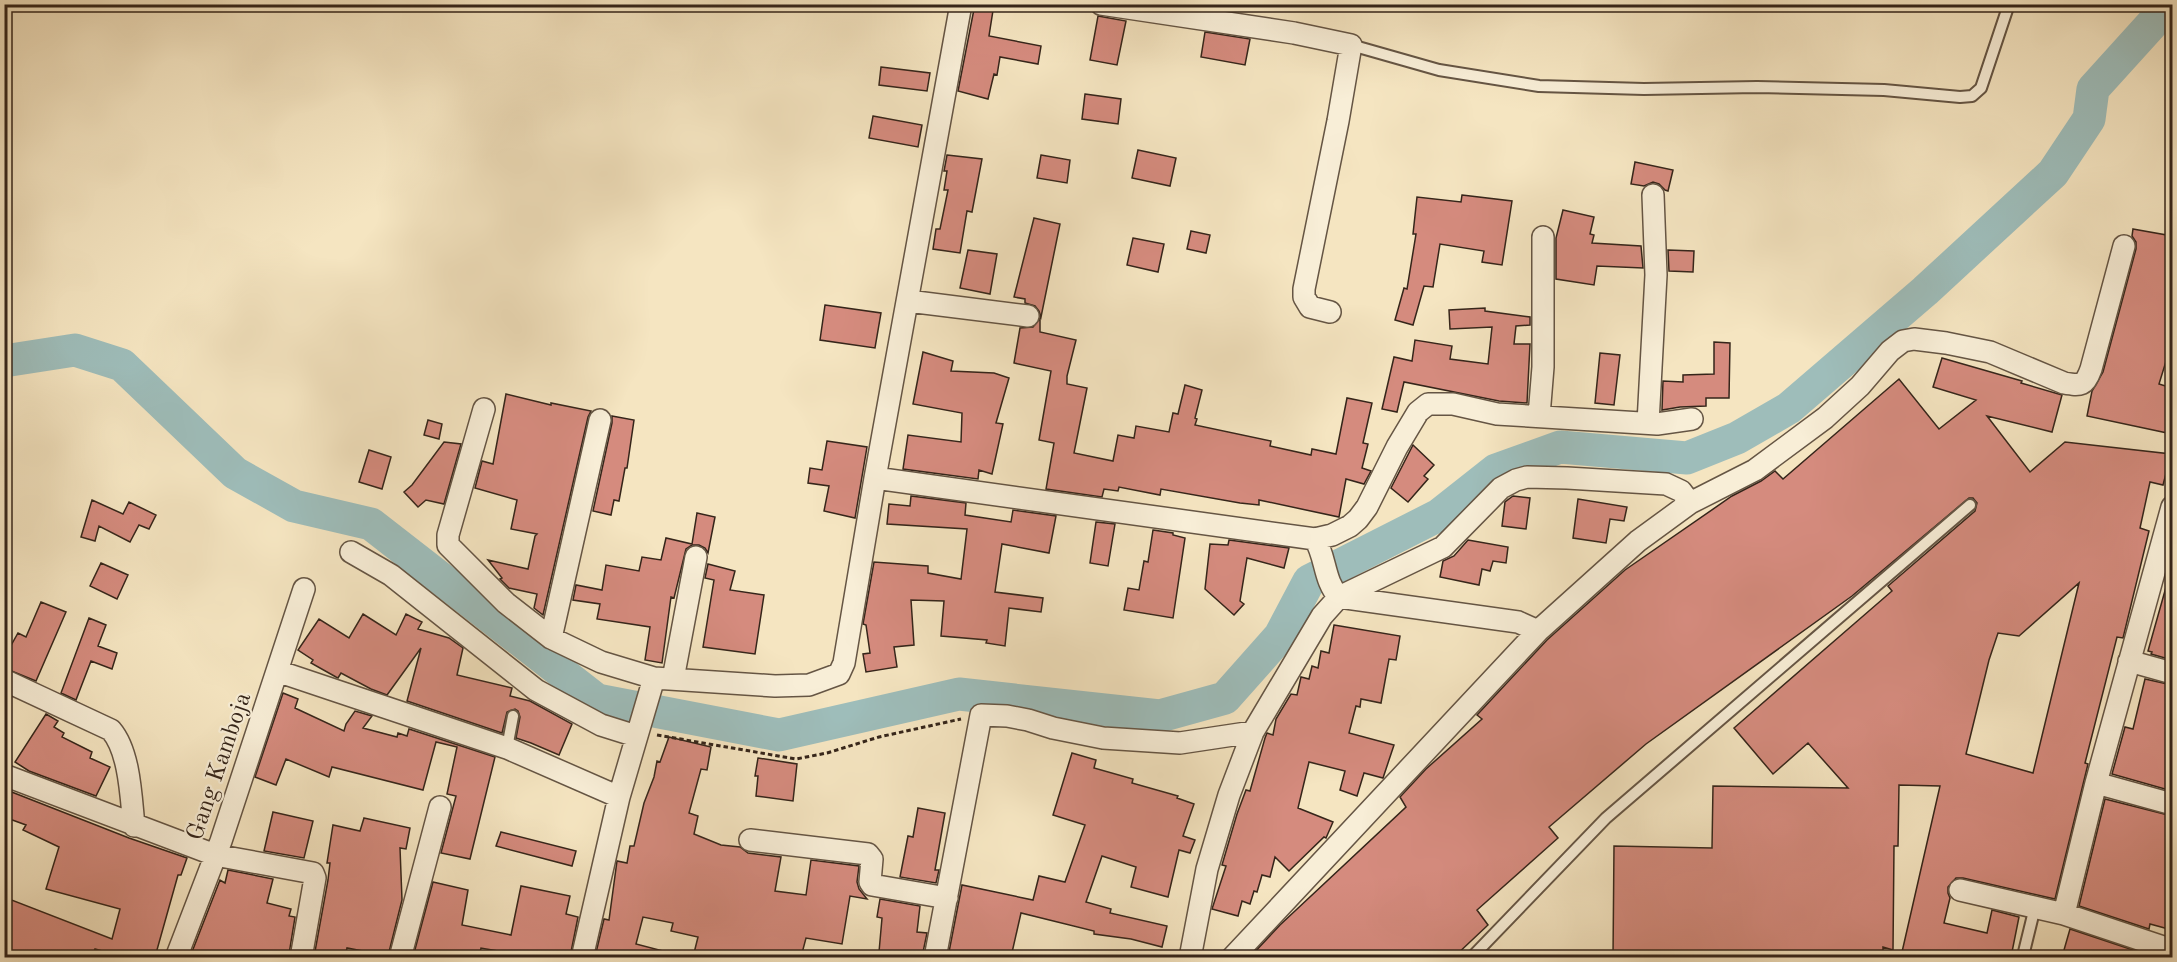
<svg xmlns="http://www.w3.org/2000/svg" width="2177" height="962" font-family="'Old Standard TT',serif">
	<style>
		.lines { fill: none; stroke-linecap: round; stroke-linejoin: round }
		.river { stroke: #9ebdba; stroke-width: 33 }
		.building { fill: #d58b7e; stroke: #35251a; stroke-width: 1.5; fill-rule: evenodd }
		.lane-casing { stroke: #655544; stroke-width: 14 }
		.street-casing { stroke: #655544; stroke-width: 24 }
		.path { stroke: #35251a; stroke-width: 3; stroke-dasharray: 4.5 3; stroke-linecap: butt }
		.lane { stroke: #f8eed7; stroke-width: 10 }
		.street { stroke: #f8eed7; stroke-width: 21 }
		.labels { text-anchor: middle; stroke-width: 4.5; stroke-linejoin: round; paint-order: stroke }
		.street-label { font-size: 24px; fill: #35251a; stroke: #f8eed7 }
	</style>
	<rect width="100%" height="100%" fill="#f5e5c1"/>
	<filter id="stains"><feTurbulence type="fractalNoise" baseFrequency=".00333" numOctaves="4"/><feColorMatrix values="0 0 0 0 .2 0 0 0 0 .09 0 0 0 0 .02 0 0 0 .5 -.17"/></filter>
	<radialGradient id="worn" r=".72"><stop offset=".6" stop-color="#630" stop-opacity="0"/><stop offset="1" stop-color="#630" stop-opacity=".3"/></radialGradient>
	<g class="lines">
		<path class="river" d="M4,361L75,350L122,365L235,473L294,506L371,524L597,700L779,735L959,694L1160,716L1225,698L1280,636L1309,581L1439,515L1496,470L1560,447L1687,458L1737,438L1789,408L1925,291L2053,173L2089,119L2093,89L2170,4"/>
	</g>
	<path class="building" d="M975,4H994L989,36L1041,46L1038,64L1000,57L997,75L994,74L988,99L958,91Z
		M1098,16L1126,21L1117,65L1090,60Z
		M1205,32L1250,39L1245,65L1201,57Z
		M881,67L930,73L927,91L879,85Z
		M1085,94L1121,99L1118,124L1082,119Z
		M873,116L922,125L918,147L869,138Z
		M1138,150L1176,158L1170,186L1132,178Z
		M947,155L982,159L972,212L967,211L960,253L933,249L936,229H940L948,190H944L947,171H944Z
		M1041,155L1070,160L1067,183L1037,178Z
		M1635,162L1673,170L1668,191L1665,190L1659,184L1653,182L1644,186L1631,184Z
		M1462,195L1512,201L1502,265L1482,262L1484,251L1440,244L1433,287L1424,286L1413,325L1395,320L1404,288L1407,289L1416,234H1413L1417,197L1461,202Z
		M1563,210L1594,217L1590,234L1594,235L1592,243L1641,246L1643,268L1597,266L1594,285L1556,279V238Z
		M1034,218L1060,224L1041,317L1039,311L1035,306L1025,303V299L1014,297Z
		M2133,229L2172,236V342L2159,384L2172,388V434L2087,416L2092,391L2103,372L2136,249V242L2132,236Z
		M1191,231L1210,235L1206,253L1187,249Z
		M1133,238L1164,244L1158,272L1127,265Z
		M968,250L997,254L990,294L960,288Z
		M1668,250L1694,251L1693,272L1669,271Z
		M825,305L881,313L875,348L820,340Z
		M1485,308V311L1530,317V325L1516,326L1514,344H1530L1527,403L1499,401L1404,382L1397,412L1382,409L1394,357L1412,361L1415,340L1452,346L1450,359L1488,364L1492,327L1450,329L1449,310Z
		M1040,318V332L1076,340L1067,376V384L1087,388L1074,453L1113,461L1118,435L1134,438L1136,426L1169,432L1173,413L1178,414L1185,385L1202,390L1195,418L1197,419L1195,425L1271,441L1270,446L1311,455L1312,449L1336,454L1347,398L1372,403L1363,443L1368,444L1362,468L1371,471L1364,484L1346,479L1339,517L1259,500V505L1240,503L1161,489L1160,495L1119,487L1118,491L1104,489L1102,497L1046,489L1054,443L1039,440L1051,371L1014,363L1020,328L1033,327Z
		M1714,342L1730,343L1729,398H1706V406L1680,407L1662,410L1663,381L1683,382V375L1714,374Z
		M923,352L953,361L951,371L994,373L1009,378L996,423L1003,424L992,474L979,470L978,479L903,469L908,435L961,442L962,413L913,404Z
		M1600,353L1620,355L1614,405L1595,403Z
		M1942,358L2022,381L2021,383L2062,395L2052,432L1987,416L2030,472L2065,442L2171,454L2163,485L2150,482L2140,528L2149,531L2123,638L2117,637L2085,763L2088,764L2055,899L1963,878H1956L1948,887V893L1950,898L1944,923L1987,933L1992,910L2019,917L2011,957H1922L1902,952L1940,786L1899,785L1898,846H1894L1893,950L1883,947V957H1613L1614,846L1712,848L1713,786L1848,788L1808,743L1773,774L1734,728L1892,591L1888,586L1975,511L1977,503L1973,498H1969L1852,596L1646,744L1549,827L1558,838L1477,910L1488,925L1454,957H1250L1280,925L1406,807L1400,797L1426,769L1482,719L1477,715L1547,640L1625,570L1732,496L1761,481L1775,471L1783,479L1899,379L1939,429L1976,400L1933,387ZM2079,583L2033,773L1966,754L1989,660L1998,633L2019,636Z
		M506,394L551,405V403L591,411L588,417L543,615L534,608L537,594L509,588L500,579L502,578L488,560L528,569L535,536L537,534L511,529L517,500L475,488L482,461L493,464Z
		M612,416L634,420L627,468H625L619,501L614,500L611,515L593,511L612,423Z
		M428,420L442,424L439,439L424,435Z
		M827,441L867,447L855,518L824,511L829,486L808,483L810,468L822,470Z
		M444,442L461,444L444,504L426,500L418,507L404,492L412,485Z
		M1413,445L1434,465L1424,476L1428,479L1408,502L1391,488Z
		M369,450L391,457L382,489L359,482Z
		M911,496L966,503L965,515L1011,522L1013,510L1056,516L1049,553L1002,544L995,592L1043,598L1041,612L1009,608L1005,646L986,643L987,640L941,636L944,601L911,600L914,645L894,647L897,667L866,672L863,654L870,653L866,625L863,624L874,562L928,566V573L961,579L967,529L887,524L889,504L910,506Z
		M1513,496L1530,498L1526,529L1502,526L1505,502Z
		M1578,499L1627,507L1624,521L1610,519L1606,543L1573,538Z
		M92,500L123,514L129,502L156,515L149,529L139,525L130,542L99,526L95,541L81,537Z
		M697,513L715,517L708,553L705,548L699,545H692L686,549L674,598L671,597L662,663L645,660L650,627L597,619L600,604L573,600L576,585L602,590L606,565L639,571L642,557L661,560L666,538L692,544Z
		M1096,522L1115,524L1108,566L1090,563Z
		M1153,530L1173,533V535L1185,538L1173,618L1124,610L1128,588L1139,590L1144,561L1148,562Z
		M1229,540L1289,548L1284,568L1247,558L1240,601L1244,604L1234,615L1205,589L1210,544L1228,545Z
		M1468,540L1508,547L1506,563L1493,561L1490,571L1482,569L1479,585L1440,577L1443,561L1454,556Z
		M101,563L128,575L117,599L90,586Z
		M708,564L735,571L730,590L764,595L755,654L703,647L714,580L705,578Z
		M2168,580H2172V660L2151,654L2152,652L2148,651Z
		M41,602L66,612L36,681L4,668V658L18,633L26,637Z
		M363,614L396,635L406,614L422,622L418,629L449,638L463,648L457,675L512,688L510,696L530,701L572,724L559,755L531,743L516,738L520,717L518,711L515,709L507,712L502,733L407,701L421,648L387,695L371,689L341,673L338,678L336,677L311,663L313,660L298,650L319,619L349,638Z
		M89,618L106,625L98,646L117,653L112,669L91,661L76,700L61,693Z
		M1334,625L1400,636L1396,660L1389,659L1381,703L1361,699L1360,707L1356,706L1349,733L1394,745L1383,778L1364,773L1357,796L1340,790L1345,771L1309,762L1298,808L1333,822L1326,838L1324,837L1289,871L1275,857L1270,877L1262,875L1257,892L1254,891L1250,904L1242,901L1238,916L1212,909L1226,866L1222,865L1237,814L1246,790L1250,791L1265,738L1267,733L1273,735L1276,719L1291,694L1297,695L1301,677L1309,679L1312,666L1318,668L1321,651L1329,653Z
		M2145,679L2172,685V791L2112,774L2125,727L2133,729Z
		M283,693L298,699L295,708L344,731L346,724L355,711L372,716L363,728L397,737L398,733L407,736L409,729L495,757L470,859L441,853L456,796L447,794L457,747L436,742L423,790L332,767L329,777L286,759L276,785L255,777Z
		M46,714L58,721L54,727L64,733L62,737L92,752L90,758L110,767L96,796L29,771L15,762Z
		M669,737L711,747L707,770L701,769L689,813L698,816L694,834L721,845L740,847L748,853L781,857L775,891L806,895L811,860L859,866L857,882L859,889L867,899L850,896L842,944L806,938L801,957H693L698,937L671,931L673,923L643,917L636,944L667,952V957H595L604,919L609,920L617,861L627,863L630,846H634L644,803L654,777L657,761L660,762Z
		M1072,753L1096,760L1094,768L1133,779L1132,783L1178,796L1177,798L1194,804L1183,836L1195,840L1190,853L1179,850L1168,897L1131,887L1136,867L1102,856L1086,902L1111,909L1110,913L1167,926L1162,947L1131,939L1094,934V931L1021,913L1011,957H948L962,885L1033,900L1039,876L1065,882L1085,825L1053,815Z
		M758,758L797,764L793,801L756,796L758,776H755Z
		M4,789L129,838L187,858L181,875H178L155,957H123L95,949L91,957H4V897L112,939L120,909L46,889L59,847L23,830L26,825L4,817Z
		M2105,799L2172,816V930L2150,924L2149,929L2079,906Z
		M918,808L945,813L935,870H939L936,883L900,877L908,836L913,837Z
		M273,812L313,821L304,858L264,851Z
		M364,818L410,828L406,849L400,848L402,900L388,956L347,948L345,957H314L328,880L330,863H327L333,825L360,831Z
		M501,832L576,851L572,866L496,846Z
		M228,870L273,879L267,903L291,909L289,916L295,917L289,954L279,953L278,957H269L243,951L240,957H190L220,880L225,883Z
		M433,882L468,890L462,925L511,935L521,886L570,896L566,914L578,917L570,957H532L481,948L479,957H413Z
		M880,899L920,906L917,932L927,933L922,957L879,952L882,918L877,917Z
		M2070,929L2142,953L2141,957H2062Z"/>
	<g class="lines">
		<g class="lane-casing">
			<path id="lane" d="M1351,45L1439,70L1539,86L1644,89L1757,87L1884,90L1960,97L1972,96L1981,88L2009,4
				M507,748L513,716
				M2023,956L2035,907
				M1471,958L1606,818L1970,505"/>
		</g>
		<g class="street-casing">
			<path id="street" d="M1101,4L1294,33L1351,45L1338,121L1304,289V297L1310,307L1330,312
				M908,301L1028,316
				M484,409L448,535V545L506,603L551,638L601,662L654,678L775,686L809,685L839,674L844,663L875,478L961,4
				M1539,416L1543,367V237
				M1648,423L1656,275L1653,195
				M875,478L1315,539L1332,535L1350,526L1358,519L1367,507L1397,447L1418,412L1428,404H1453L1497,414L1657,424L1692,419
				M2172,507L2096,783L2064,914L2172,950
				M351,552L391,575L536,690L601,725L636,736
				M1538,631L1638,541L1690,503L1755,470L1825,418L1860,386L1890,351L1903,341L1914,339L1946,343L1990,352L2064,383C2081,386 2085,386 2091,369L2124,246
				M551,638L600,420
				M2129,661L2172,673
				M277,671L507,748L619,797
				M673,679L696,557
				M4,680L111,730C130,752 131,798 134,826
				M4,775L215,855L313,873L315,878L301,958
				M2096,783L2172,804
				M750,840L868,854L872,859L870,882L872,885L947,898
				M1960,890L2064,914
				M176,958L221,841L304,589
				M400,958L440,807
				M582,958L619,797L654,678
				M935,958L981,715L1007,716L1028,720L1053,728L1103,738L1180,743L1253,732
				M1190,958L1207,869L1229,795L1253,732L1322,616L1339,597L1443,547L1501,488L1516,480L1527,477L1567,478L1666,484L1681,491L1690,503
				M1232,958L1538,631L1518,622L1339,597C1324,582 1326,557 1315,539"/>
		</g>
		<path class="path" d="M657,735L796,759L827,753L879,737L961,719"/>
		<use href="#lane" class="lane"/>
		<use href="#street" class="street"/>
	</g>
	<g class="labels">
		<g class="street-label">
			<text transform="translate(218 766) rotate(-71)" y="8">Gang Kamboja</text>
		</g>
	</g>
	<rect width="2177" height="962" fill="none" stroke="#f5e5c1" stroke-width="24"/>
	<rect x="6" y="6" width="2165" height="950" fill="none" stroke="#35251a" stroke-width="3"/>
	<rect x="12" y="12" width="2153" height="938" fill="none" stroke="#35251a" stroke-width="1.5"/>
	<rect width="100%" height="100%" filter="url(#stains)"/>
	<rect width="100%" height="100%" fill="url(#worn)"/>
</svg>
